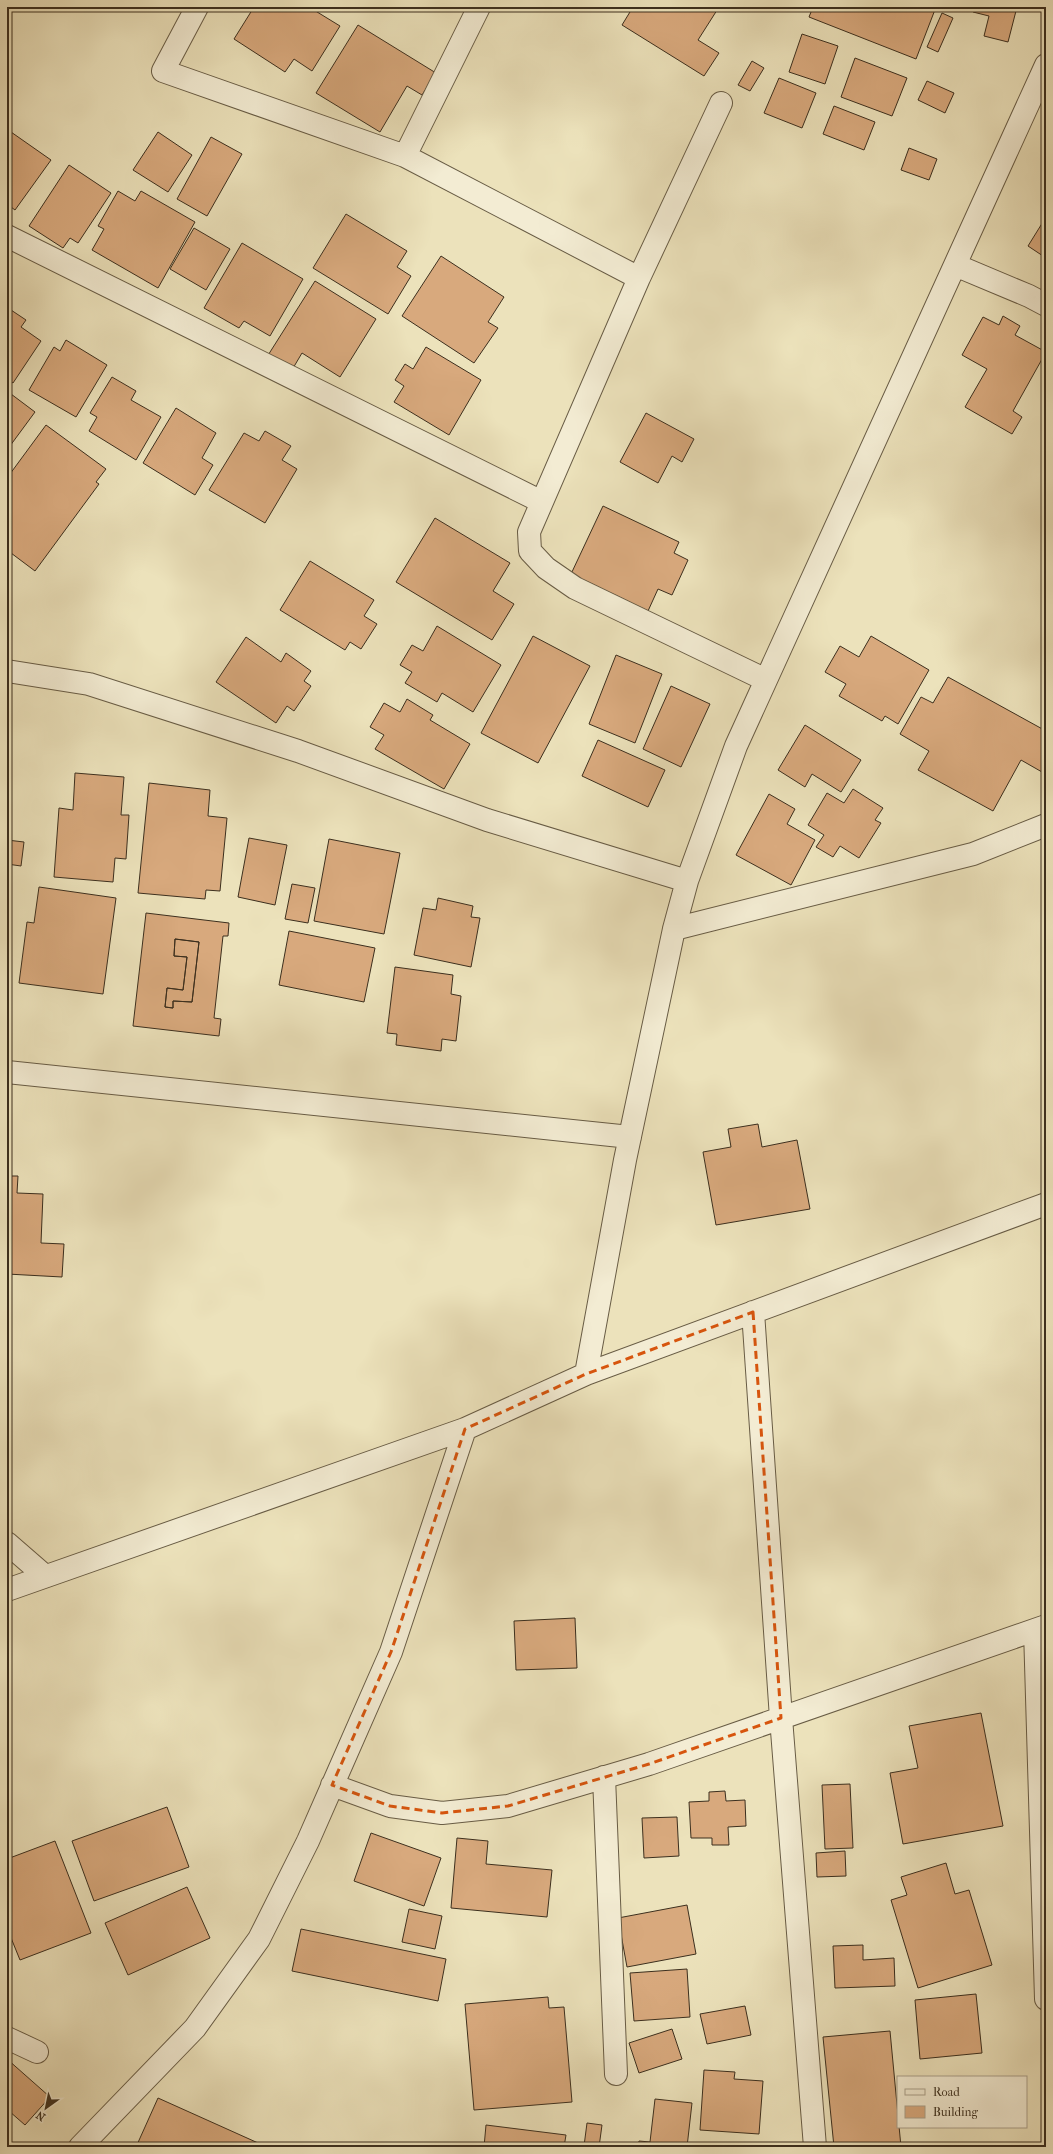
<svg xmlns="http://www.w3.org/2000/svg" width="1053" height="2154" font-family="'IM FELL French Canon',serif">
	<style>
		.building { fill: #d8a97d; stroke: #3c2f1e; fill-rule: evenodd }
		.lines { fill: none; stroke-linecap: round; stroke-linejoin: round }
		.minor-casing { stroke: #685c45; stroke-width: 24 }
		.minor { stroke: #f3ecd3; stroke-width: 22 }
		.marked { fill: none; stroke: #d7550e; stroke-width: 3; stroke-dasharray: 8 5; stroke-linejoin: round }
	</style>
	<rect width="100%" height="100%" fill="#ece2bb"/>
	<filter id="stains"><feTurbulence type="fractalNoise" baseFrequency=".005" numOctaves="4"/><feColorMatrix values="0 0 0 0 .2 0 0 0 0 .09 0 0 0 0 .02 0 0 0 .5 -.17"/></filter>
	<radialGradient id="worn" r=".72"><stop offset=".6" stop-color="#630" stop-opacity="0"/><stop offset="1" stop-color="#630" stop-opacity=".3"/></radialGradient>
	<path class="building" d="M254,7H309L340,26L312,71L294,59L285,72L234,39Z
		M633,7H719L698,40L719,53L704,76L622,25Z
		M813,7H936L916,59L809,17Z
		M974,7H1017L1008,42L984,36L989,16L973,12Z
		M942,13L953,18L938,52L927,47Z
		M358,25L436,73L422,95L407,86L380,132L316,93Z
		M802,34L838,46L825,84L789,72Z
		M855,58L907,78L892,116L841,97Z
		M752,61L764,68L750,91L738,85Z
		M779,78L816,93L802,128L764,113Z
		M927,81L954,93L945,113L918,100Z
		M834,106L875,122L864,150L823,134Z
		M11,132L51,160L15,210L7,204V138Z
		M158,132L192,155L168,192L133,170Z
		M211,137L242,154L207,216L177,199Z
		M909,148L937,159L929,180L901,170Z
		M69,165L111,193L78,243L70,238L63,248L29,226Z
		M118,191L135,201L141,191L195,222L158,288L92,250L104,229L98,226Z
		M346,214L407,251L397,267L411,276L388,314L313,268Z
		M1046,217V258L1028,246Z
		M194,228L230,249L206,290L170,269Z
		M242,243L303,279L270,336L244,321L239,328L204,308Z
		M441,256L504,297L488,322L498,328L474,363L402,316Z
		M315,281L376,319L340,377L302,353L289,375L265,360Z
		M11,310L26,320L21,327L41,341L13,383L7,379V317Z
		M1003,316L1020,326L1015,335L1046,352L1013,411L1022,417L1012,434L965,407L987,369L962,355L983,317L999,325Z
		M66,340L107,365L76,417L29,390L54,347L60,351Z
		M426,347L481,380L449,435L394,402L404,386L395,380L405,364L413,369Z
		M112,377L136,391L131,400L161,417L136,460L89,431L97,417L90,413Z
		M7,391L35,412L7,450Z
		M176,408L216,433L202,458L213,465L195,495L143,463Z
		M646,413L694,439L682,462L672,456L658,483L620,462Z
		M46,425L106,469L96,482L99,484L35,571L7,550V505L11,500L7,497V478Z
		M265,431L291,446L282,460L297,469L265,523L209,490L244,433L259,441Z
		M603,506L679,542L674,553L688,560L672,595L658,589L648,611L571,574Z
		M435,518L510,563L493,591L514,604L492,640L396,582Z
		M310,561L374,600L364,616L377,624L361,649L350,642L345,650L280,610Z
		M437,626L501,665L473,712L442,693L437,702L405,683L412,672L400,665L412,645L423,651Z
		M533,636L590,666L538,763L481,733Z
		M871,636L929,670L898,724L885,716L882,721L839,696L846,684L825,672L840,646L859,657Z
		M246,637L281,662L286,653L311,671L304,681L311,686L294,711L287,706L276,723L216,682Z
		M616,655L662,674L635,743L589,724Z
		M948,677L1046,731V764L1042,772L1021,760L993,811L918,770L929,751L900,734L921,697L933,703Z
		M671,686L710,704L681,767L643,749Z
		M407,699L433,715L430,720L470,744L444,789L375,749L384,735L370,727L384,703L400,712Z
		M805,725L861,760L841,792L812,774L805,787L778,770Z
		M598,740L665,770L648,807L582,776Z
		M75,773L124,777L121,815H129L126,859L115,858L113,882L54,877L59,808L73,810Z
		M149,783L210,790L208,816L227,818L220,891L206,890L205,899L138,893Z
		M853,789L883,808L875,820L881,823L859,858L840,846L833,857L816,847L824,835L808,825L827,793L844,803Z
		M769,794L795,809L787,824L815,840L791,885L736,855Z
		M249,838L287,845L275,905L238,897Z
		M329,839L400,853L384,934L314,921Z
		M7,840L24,842L21,866L7,864Z
		M292,884L315,888L308,923L285,919Z
		M39,887L116,898L103,994L19,983L27,922L34,923Z
		M438,898L473,906L471,917L480,918L471,967L414,955L423,908L436,910Z
		M146,913L229,923L228,936H223L214,1018L221,1019L219,1036L133,1026ZM175,939L199,942L192,1002L173,1001V1008L165,1007L167,988L183,990L187,957L174,956Z
		M289,931L375,948L364,1002L279,985Z
		M175,939L199,942L192,1002L173,1001V1008L165,1007L167,988L183,990L187,957L174,956Z
		M395,967L453,975L451,994L461,996L456,1041L442,1039L441,1051L396,1045L397,1034L387,1033Z
		M758,1124L762,1147L797,1140L810,1209L716,1225L703,1152L731,1147L728,1129Z
		M7,1176H18L17,1193L43,1194L41,1243L64,1244L62,1277L7,1274Z
		M575,1618L577,1668L516,1670L514,1621Z
		M981,1713L1003,1826L903,1844L890,1773L918,1768L909,1726Z
		M850,1784L853,1848L825,1849L822,1785Z
		M725,1791L726,1801L745,1800L746,1826L728,1827L729,1845H712V1838H691L689,1802L709,1801V1792Z
		M167,1807L189,1867L94,1901L72,1841Z
		M677,1817L679,1856L644,1858L642,1818Z
		M371,1833L441,1858L424,1906L354,1881Z
		M457,1838L488,1841L486,1864L552,1870L547,1917L451,1908Z
		M55,1841L91,1933L20,1960L7,1928V1859Z
		M845,1851L846,1876L817,1877L816,1853Z
		M946,1863L955,1894L969,1890L992,1965L918,1988L891,1900L907,1895L901,1877Z
		M187,1887L210,1938L128,1975L105,1923Z
		M687,1905L696,1954L627,1967L618,1918Z
		M409,1909L442,1916L435,1949L402,1942Z
		M301,1929L446,1959L438,2001L292,1971Z
		M863,1945V1960L894,1958L895,1986L835,1988L833,1946Z
		M687,1969L690,2017L634,2021L630,1973Z
		M976,1994L982,2053L920,2059L915,2000Z
		M548,1997L549,2008L564,2007L572,2102L474,2110L465,2004Z
		M745,2006L751,2035L707,2044L700,2014Z
		M672,2029L682,2059L639,2073L629,2043Z
		M890,2031L901,2147H834L823,2037Z
		M7,2059L50,2097L25,2125L9,2111L7,2113Z
		M704,2070L735,2072L734,2079L763,2081L759,2134L700,2130Z
		M158,2098L267,2147H136Z
		M655,2099L692,2103L687,2147H638L639,2141L650,2142Z
		M587,2123L602,2125L599,2147L584,2146Z
		M486,2125L566,2135L564,2147H484Z"/>
	<g class="lines">
		<g class="minor-casing">
			<path id="minor" d="M197,7L163,71L405,156L639,278
				M721,103L639,278L529,532L530,551L546,568L575,588L766,680
				M405,156L479,7
				M7,236L542,502
				M955,265L1029,296L1046,305
				M7,671L89,684L298,751L487,820L687,881
				M674,929L973,854L1046,825
				M7,1072L630,1137
				M753,1312L781,1718L815,2147
				M586,1374L625,1160L674,929L687,881L736,746L1046,65
				M7,1543L45,1576
				M7,1590L465,1429L586,1374L1046,1204
				M1035,1630L1046,1999
				M604,1777L616,2074
				M332,1785L390,1806L442,1813L508,1806L649,1764L1046,1626
				M7,2038L37,2052
				M80,2147L195,2028L259,1939L308,1841L391,1652L465,1429"/>
		</g>
		<use href="#minor" class="minor"/>
	</g>
	<path class="marked" d="M753,1312L781,1718L649,1764L508,1806L442,1813L390,1806L332,1785L391,1652L465,1429L586,1374Z"/>
	<rect width="1053" height="2154" fill="none" stroke="#ece2bb" stroke-width="24"/>
	<rect x="8" y="8" width="1037" height="2138" fill="none" stroke="#3c2f1e" stroke-width="2"/>
	<rect x="12" y="12" width="1029" height="2130" fill="none" stroke="#3c2f1e"/>
	<rect x="897" y="2076" width="130" height="52" fill="#f3ecd3" stroke="#aaa08b"/>
	<rect x="905" y="2089" width="20" height="6" fill="#f3ecd3" stroke="#aaa08b"/>
	<text x="933" y="2096" font-size="12" fill="#3c2f1e">Road</text>
	<rect x="905" y="2106" width="20" height="12" fill="#d8a97d" stroke="#aaa08b"/>
	<text x="933" y="2116" font-size="12" fill="#3c2f1e">Building</text>
	<g transform="translate(46 2108) rotate(213)" stroke="#f3ecd3" stroke-width="3" paint-order="stroke">
	<path d="M0-3L7 15L0 10L-7 15Z" fill="#3c2f1e"/>
	<text y="-6" font-size="11" font-weight="bold" text-anchor="middle" fill="#3c2f1e">N</text>
	</g>
	<rect width="100%" height="100%" filter="url(#stains)"/>
	<rect width="100%" height="100%" fill="url(#worn)"/>
</svg>
